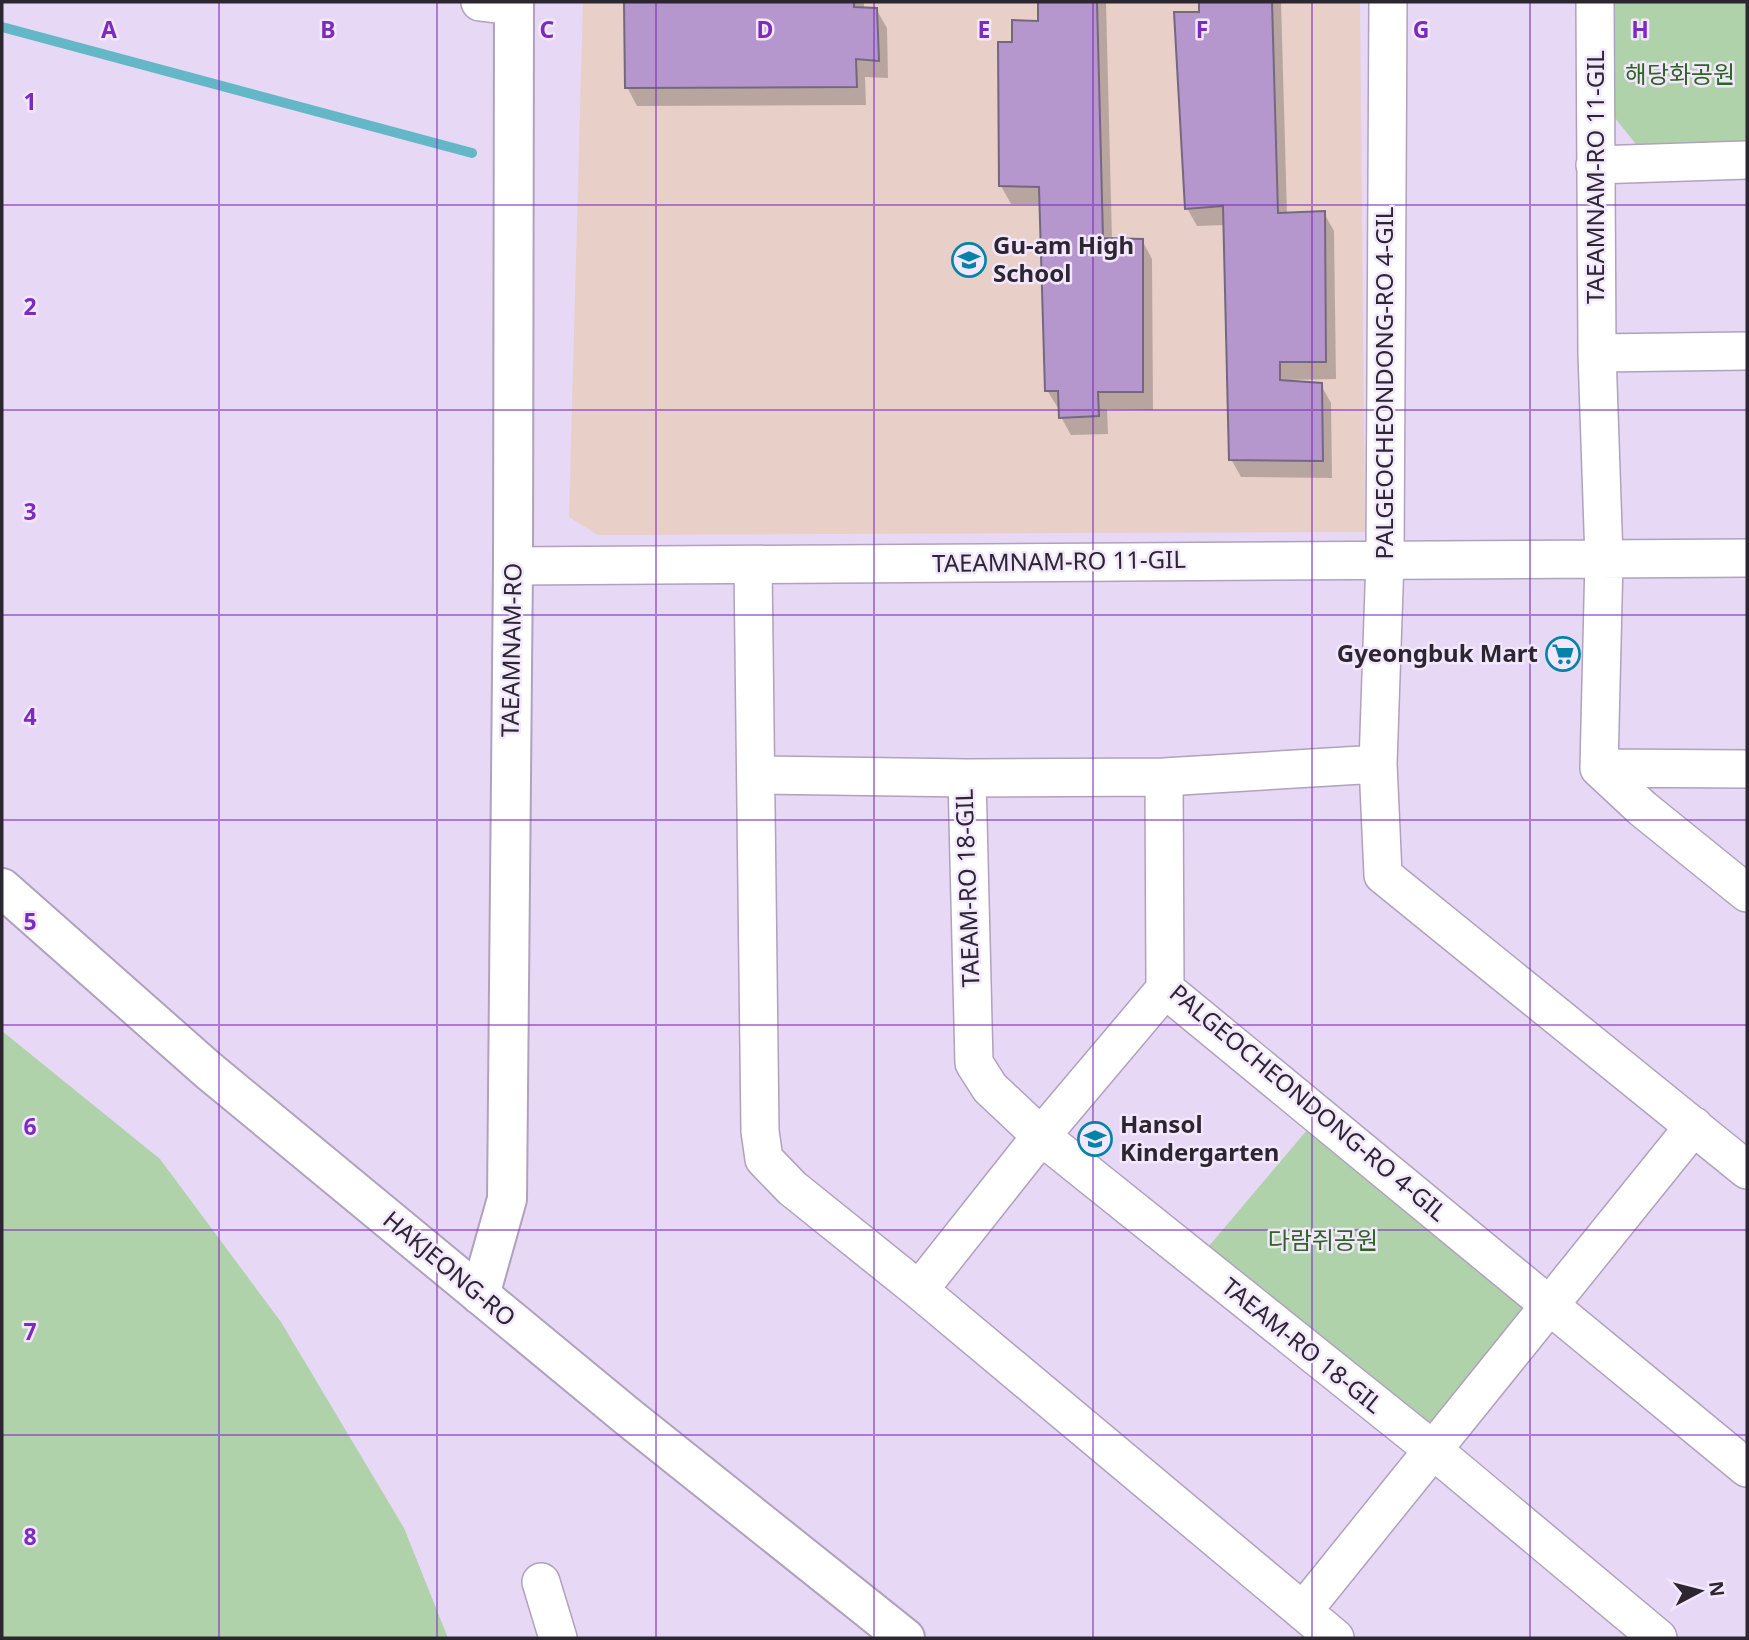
<svg xmlns="http://www.w3.org/2000/svg" width="1749" height="1640" font-family="'Noto Sans','Noto Sans KR',sans-serif">
	<style>
		.education { fill: #e8cfc8 }
		.green { fill: #b0d2ab }
		.shadow { fill: #0003 }
		.lines { fill: none; stroke-linecap: round; stroke-linejoin: round }
		.stream { stroke: #63b7c6; stroke-width: 10 }
		.building { fill: #b597cd; stroke: #756780; stroke-width: 2 }
		.street-casing { stroke: #b0a1bc; stroke-width: 40 }
		.secondary-casing { stroke: #b0a1bc; stroke-width: 42 }
		.street { stroke: #fff; stroke-width: 37 }
		.secondary { stroke: #fff; stroke-width: 38 }
		.grid { fill: none; stroke: #7b2cbf; stroke-width: 2; stroke-opacity: 0.55 }
		.labels { text-anchor: middle; stroke-width: 5; stroke-linejoin: round; paint-order: stroke }
		.park-label { font-size: 24px; fill: #2d6524; stroke: #f3e7fe }
		.street-label { font-size: 24px; fill: #2c2631; stroke: #f3e7fe }
		.poi-label { font-size: 24px; font-weight: bold; fill: #2c2631; stroke: #f3e7fe; text-anchor: start }
		.grid-label { font-size: 23px; text-anchor: middle; font-weight: bold; fill: #7b2cbf; stroke: #f3e7fe; stroke-width: 5; stroke-linejoin: round; paint-order: stroke }
	</style>
	<rect width="100%" height="100%" fill="#e7d8f5"/>
	<path class="education" d="M583,2H1360L1365,532L598,535L569,517Z"/>
	<path class="green" d="M1613,2H1747V144L1639,148L1615,118Z
		M2,1031L160,1159L281,1322L404,1528L448,1638H2Z
		M1313,1123L1530,1305L1432,1436L1203,1253Z"/>
	<path class="shadow" d="M626,2H864V9H876L887,28L888,78L865,77L866,105L637,106L627,87Z
		M1040,2H1106L1112,240H1142L1152,259L1153,410L1107,409L1108,434L1071,435L1061,417L1060,408H1058L1047,390L1042,204H1011L1001,186L1014,44L1040,23Z
		M1201,2H1281L1287,214L1324,213L1334,231L1336,379L1287,380V382L1321,385L1331,403L1332,478L1241,477L1231,459L1225,225L1197,226L1187,208Z"/>
	<g class="lines">
		<path class="stream" d="M2,27L472,153"/>
	</g>
	<path class="building" d="M624,2H854V7L877,8L879,61L856,59L857,87L625,88Z
		M1038,2H1097L1103,238L1143,239V392H1098L1099,416L1059,418L1058,391H1045L1039,187L999,186L998,42H1012V20L1038,21Z
		M1199,2H1272L1278,213L1325,211L1326,362H1280V380L1322,383L1323,461L1229,460L1223,206L1185,209L1174,12H1199Z"/>
	<g class="lines">
		<g class="street-casing">
			<path id="street" d="M480,2L514,6
				M1388,2L1385,559L1378,764L1383,875L1747,1170
				M1595,2L1597,353L1604,559L1599,768L1747,769
				M1595,165L1747,160
				M1597,353L1747,351
				M753,565L760,1131L764,1159L792,1188L919,1290L1335,1638
				M513,566L1747,558
				M1599,768L1643,809L1747,893
				M756,775L967,778L1164,777L1378,764
				M1164,777L1165,989L1747,1468
				M967,778L974,1063L990,1088L1041,1136L1165,989
				M919,1290L1041,1136L1433,1450L1658,1638
				M541,1582L558,1638
				M1303,1611L1694,1126"/>
		</g>
		<g class="secondary-casing">
			<path id="secondary" d="M2,888L208,1070L627,1416L905,1638
				M480,1295L507,1199L513,566L514,2"/>
		</g>
		<use href="#street" class="street"/>
		<use href="#secondary" class="secondary"/>
	</g>
	<path class="grid" d="M219,2V1638M437,2V1638M656,2V1638M874,2V1638M1093,2V1638M1312,2V1638M1530,2V1638M2,205H1747M2,410H1747M2,615H1747M2,820H1747M2,1025H1747M2,1230H1747M2,1435H1747"/>
	<defs>
		<g id="school-ring" transform="scale(1.75)"><circle r="9.5" fill="#f3e7fe" stroke="#0184a7" stroke-width="1.5"/><path d="M0-5L7-2L0 1L-7-2ZM-4 1L0 2.5L4 1V4Q0 6-4 4Z" fill="#0184a7"/></g>
		<g id="supermarket-ring" transform="scale(1.75)"><circle r="9.5" fill="#f3e7fe" stroke="#0184a7" stroke-width="1.5"/><path d="M-6-5.5h2.5l.6 2H6L4.5 2H-2.5L-4.4-4H-6ZM-1.5 3.2a1.3 1.3 0 1 0 .1 0ZM3 3.2a1.3 1.3 0 1 0 .1 0Z" fill="#0184a7"/></g>
	</defs>
	<g fill-rule="evenodd">
		<use href="#school-ring" x="969" y="260"/>
		<use href="#supermarket-ring" x="1563" y="654"/>
		<use href="#school-ring" x="1095" y="1139"/>
	</g>
	<g class="labels">
		<g class="park-label">
			<text x="1680" y="83">해당화공원</text>
			<text x="1323" y="1249">다람쥐공원</text>
		</g>
		<g class="street-label">
			<text transform="translate(1596 177) rotate(-90)" y="8">TAEAMNAM-RO 11-GIL</text>
			<text transform="translate(1385 383) rotate(-90)" y="8">PALGEOCHEONDONG-RO 4-GIL</text>
			<text transform="translate(1059 562) rotate(-1)" y="8">TAEAMNAM-RO 11-GIL</text>
			<text transform="translate(512 650) rotate(-89)" y="8">TAEAMNAM-RO</text>
			<text transform="translate(968 888) rotate(-92)" y="8">TAEAM-RO 18-GIL</text>
			<text transform="translate(1308 1103) rotate(40)" y="8">PALGEOCHEONDONG-RO 4-GIL</text>
			<text transform="translate(449 1269) rotate(40)" y="8">HAKJEONG-RO</text>
			<text transform="translate(1302 1346) rotate(39)" y="8">TAEAM-RO 18-GIL</text>
		</g>
		<g class="poi-label">
			<text x="993" y="254">Gu-am High<tspan x="993" dy="28">School</tspan></text>
			<text x="1538" y="662" text-anchor="end">Gyeongbuk Mart</text>
			<text x="1120" y="1133">Hansol<tspan x="1120" dy="28">Kindergarten</tspan></text>
		</g>
	</g>
	<g class="grid-label">
		<text x="109" y="38">A</text>
		<text x="328" y="38">B</text>
		<text x="547" y="38">C</text>
		<text x="765" y="38">D</text>
		<text x="984" y="38">E</text>
		<text x="1202" y="38">F</text>
		<text x="1421" y="38">G</text>
		<text x="1640" y="38">H</text>
		<text x="30" y="110">1</text>
		<text x="30" y="315">2</text>
		<text x="30" y="520">3</text>
		<text x="30" y="725">4</text>
		<text x="30" y="930">5</text>
		<text x="30" y="1135">6</text>
		<text x="30" y="1340">7</text>
		<text x="30" y="1545">8</text>
	</g>
	<rect width="1749" height="1640" fill="none" stroke="#2c2631" stroke-width="7"/>
	<g transform="translate(1700 1591) rotate(83)" stroke="#f3e7fe" stroke-width="5" paint-order="stroke">
	<path d="M0-5L12 26L0 18L-12 26Z" fill="#2c2631"/>
	<text y="-10" font-size="19" font-weight="bold" text-anchor="middle" fill="#2c2631">N</text>
	</g>
</svg>
